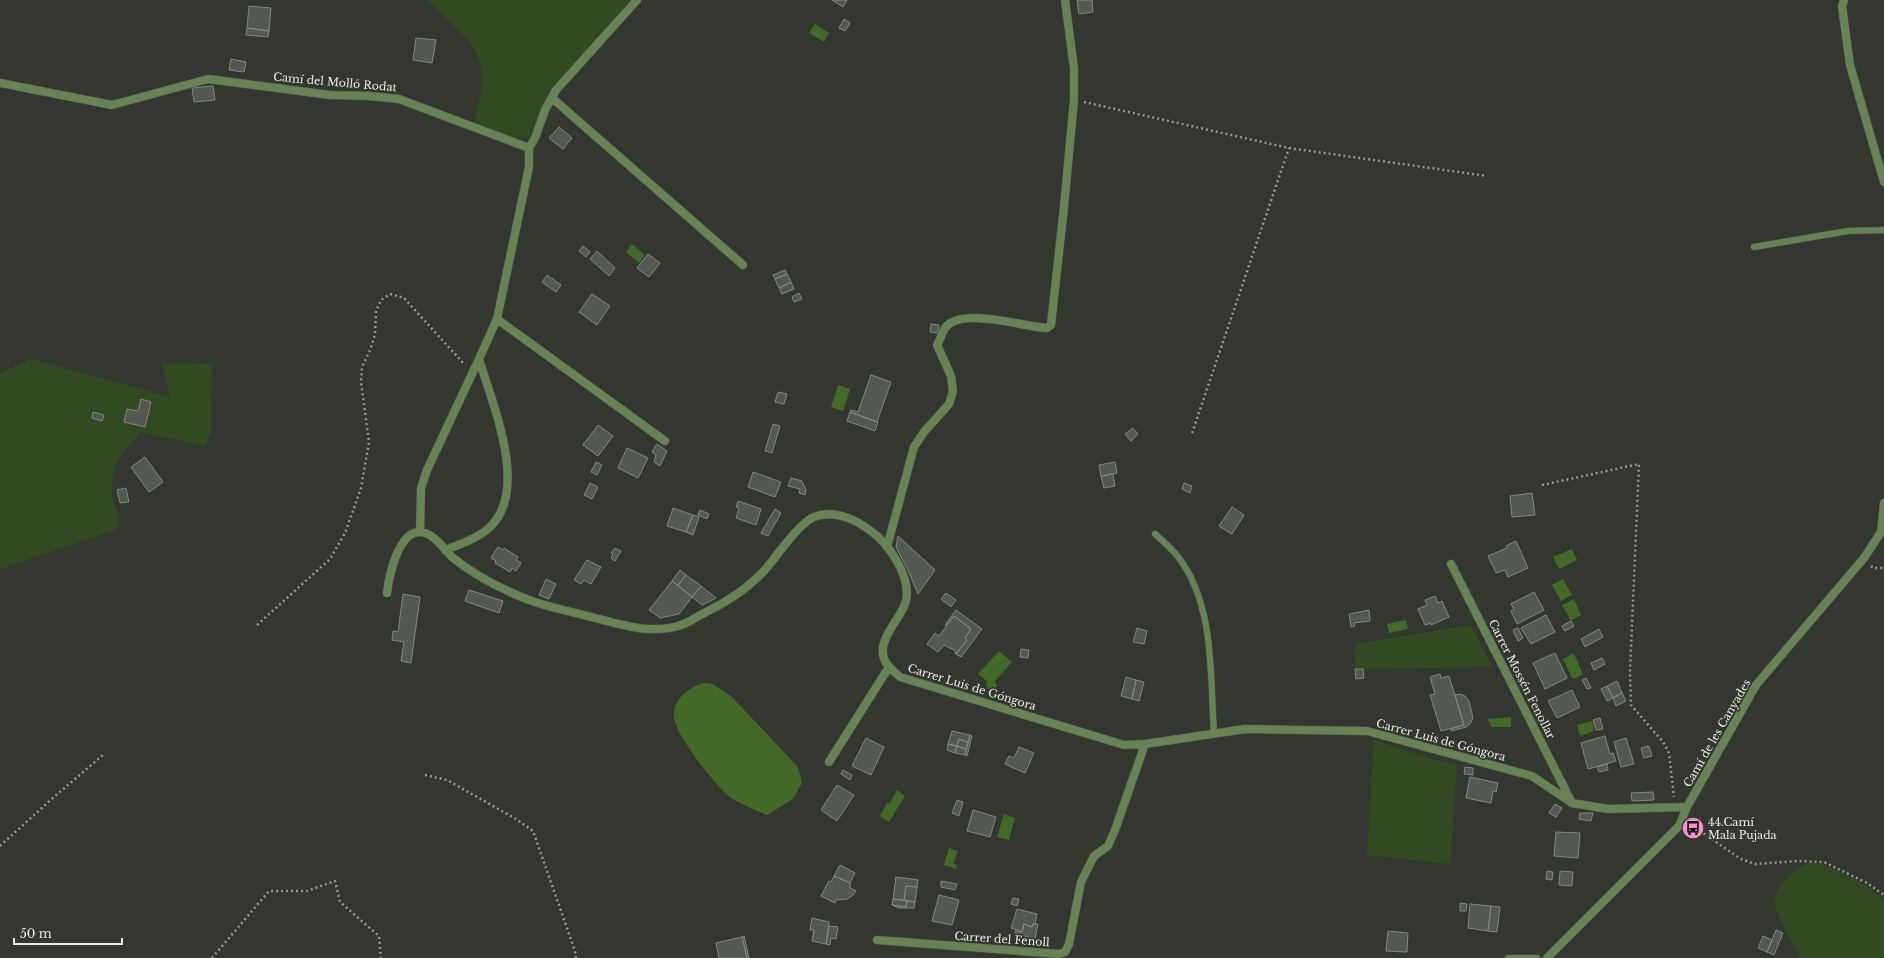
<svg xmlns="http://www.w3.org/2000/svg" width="1884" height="958" font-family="'Libre Baskerville',serif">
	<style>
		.green { fill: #324a22 }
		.water { fill: #436928 }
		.building { fill: #535850; stroke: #838880 }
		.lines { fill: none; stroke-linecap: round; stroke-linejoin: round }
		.lane-casing { stroke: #50544d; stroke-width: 7 }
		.street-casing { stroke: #50544d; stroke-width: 9 }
		.path { stroke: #959893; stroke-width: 2.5; stroke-dasharray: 2 3; stroke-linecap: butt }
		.lane { stroke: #678356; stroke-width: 6 }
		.street { stroke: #678356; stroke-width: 8 }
		.labels { text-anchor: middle; stroke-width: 3.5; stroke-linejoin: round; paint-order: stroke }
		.street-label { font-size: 11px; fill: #e8eae6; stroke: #333730 }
		.poi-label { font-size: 11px; fill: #e8eae6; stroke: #333730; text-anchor: start }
	</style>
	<rect width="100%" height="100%" fill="#333730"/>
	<path class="green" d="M427,0H630L595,41L552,87L529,137L516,140L474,122C495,54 473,44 427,0Z
		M31,359L170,397L162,363L212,364L211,433L205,446L141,432C132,443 118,455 114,470C112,478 111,492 113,501C116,511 124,521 115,530L0,569V373Z
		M1471,625L1492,667L1355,669L1356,644Z
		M1374,740L1432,759L1457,765L1450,864L1367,855Z
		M1814,862C1836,868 1866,884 1884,899V958H1800C1793,943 1772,911 1775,895C1777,888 1783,883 1788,878C1795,869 1802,865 1814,862Z"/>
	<path class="water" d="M815,24L829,33L824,42L809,33Z
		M632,244L645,255L639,263L626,252Z
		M838,385L850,389L843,411L831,407Z
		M1572,549L1577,560L1559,569L1553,557Z
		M1563,579L1572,595L1561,601L1552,585Z
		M1574,599L1581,615L1571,621L1562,605Z
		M1406,620L1408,629L1389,633L1387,624Z
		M999,651L1012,662L995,681L997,686L994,690H990L986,686L987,681L978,674Z
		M1572,654H1574L1583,674L1574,679L1572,678L1563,659Z
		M704,683L713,684L731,696L798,767L802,783L793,799L767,815L762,813C752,808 739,804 730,797C715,785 676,736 674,717C673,699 689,687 704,683Z
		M1511,717V727H1492L1487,719Z
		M1592,721L1594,731L1580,736L1577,725Z
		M897,790L905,796L889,822L880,816L887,803L889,804Z
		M1004,814L1015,818L1009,840L997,837Z
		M949,848L958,851L953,864L957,865L956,869L944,865Z"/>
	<path class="building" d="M832,0H847L843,7Z
		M1077,0H1092L1093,12L1079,14Z
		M249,6L271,8L269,31L247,28Z
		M844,19L850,23L845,31L839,28Z
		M247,28L269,31L268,37L246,35Z
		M416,38L436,40L432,63L413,60Z
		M231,59L246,62L244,72L229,70Z
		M213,86L215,100L194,102L192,88Z
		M559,127L572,138L563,149L549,138Z
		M583,246L590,252L586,257L579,251Z
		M597,251L615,268L609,276L590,259Z
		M648,254L660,263L649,277L637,268Z
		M785,270L787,274L775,279L773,275Z
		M787,274L791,282L779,288L775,279Z
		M547,275L561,285L556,292L542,282Z
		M791,282L794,289L782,294L779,288Z
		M799,293L802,299L794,302L792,297Z
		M592,294L610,306L597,325L579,312Z
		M931,324L939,325L938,333L930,332Z
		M871,375L891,382L877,422L850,412L851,410L858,412Z
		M778,392L787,394L784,404L775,402Z
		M141,399L151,402L145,427L124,422L127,409L138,411Z
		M93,412L104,415L102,421L92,418Z
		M850,412L878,422L875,431L847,421Z
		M773,424L780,426L772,453L765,451Z
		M598,425L613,436L598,456L583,445Z
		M1133,428L1138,434L1131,441L1125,434Z
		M657,444L667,451L660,466L654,462L656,455L652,452Z
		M627,448L648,458L638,478L618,468Z
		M145,457L163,482L149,492L131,467Z
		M596,462L602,465L597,475L591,472Z
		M1115,462L1117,473L1101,476L1099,465Z
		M753,472L781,482L775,497L748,487Z
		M1113,474L1115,486L1104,488L1101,476Z
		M791,478L802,481L806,490L805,495L799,493L800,489L788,486Z
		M590,483L598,487L592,499L584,495Z
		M1184,483L1192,486L1190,493L1182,489Z
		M126,488L129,502L120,503L117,490Z
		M1532,493L1535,515L1512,517L1510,496Z
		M738,501L761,509L756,525L736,518L739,508L736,507Z
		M1232,507L1244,515L1232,534L1219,526Z
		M673,508L693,515L686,532L667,526Z
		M775,509L781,513L768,536L761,533Z
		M700,510L709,514L707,519L698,515Z
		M693,515L699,517L693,535L686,532Z
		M898,536L935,570L918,594L908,570L896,547Z
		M1516,541L1528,568L1508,577L1505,570L1496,573L1488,556L1507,548L1506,546Z
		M498,547L503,550L504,548L518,557L516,560L521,563L516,571L512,568L510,572L495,563L496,561L491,558Z
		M615,548L621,551L615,561L611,558L613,555L611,553Z
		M587,560L601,567L591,584L584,580L581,584L574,580Z
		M680,570L686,575L678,585L672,581Z
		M686,575L701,586L692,597L678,585Z
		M546,579L556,584L549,599L539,595Z
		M672,581L692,597L679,614L660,618L649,610Z
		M701,586L716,598L702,605L692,597Z
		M469,590L503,601L499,613L465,601Z
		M1534,592L1544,610L1517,624L1511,611L1514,609L1511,604Z
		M946,593L956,600L951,607L941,599Z
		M403,594L420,597L411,663L401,661L404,642L392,640L393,631L398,632Z
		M1435,596L1438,603L1442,601L1449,617L1431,625V623L1425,625L1418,609L1427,605L1425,600Z
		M956,610L982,629L961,657L956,654L967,640L965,638L971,629L954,616L946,626L945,625Z
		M1369,610L1370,621L1354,623L1355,626L1351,627L1349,614Z
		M1546,615L1555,632L1531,644L1521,628Z
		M954,616L971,629L965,638L967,640L956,654L955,653L956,651L944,645L938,652L927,644L935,633L939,636Z
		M1571,621L1574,626L1565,631L1562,626Z
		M1137,628L1147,631L1144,644L1133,642Z
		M1518,628L1523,638L1518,641L1513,630Z
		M1599,629L1603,637L1585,647L1581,639Z
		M1021,649L1029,650L1028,658L1020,657Z
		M1555,653L1567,678L1545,689L1533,663Z
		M1602,658L1605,664L1594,670L1591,663Z
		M1355,669H1363L1364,678L1356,679Z
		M1440,674L1441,678L1449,676L1464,725L1441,731L1430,695L1435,694L1430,677Z
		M1126,677L1136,680L1132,699L1121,696Z
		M1586,678L1591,688L1587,689L1582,680Z
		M1136,680L1144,682L1139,701L1132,699Z
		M1617,681L1622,693L1613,698L1607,686Z
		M1607,686L1613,698L1607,701L1601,689Z
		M1572,690L1580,707L1557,718L1548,701Z
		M1622,693L1626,701L1616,706L1613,698Z
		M1460,694L1465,696L1469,701L1473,718L1470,724L1466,727L1451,731V729L1464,725L1455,695Z
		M1600,718L1603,729L1596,730L1593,720Z
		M952,731L970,735L968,742L959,739L957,746L948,744Z
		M970,735L972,736L967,756L965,755Z
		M1605,736L1610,754L1613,753L1616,761L1588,769L1581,743Z
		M866,738L884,747L871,775L852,766Z
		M1626,738L1634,764L1621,767L1614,742Z
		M959,739L968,742L966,749L957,746Z
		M948,744L957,746L955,753L947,750Z
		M957,746L966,749L965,755L955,753Z
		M1649,746L1652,756L1644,758L1641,748Z
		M1019,747L1034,753L1025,773L1005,764L1009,756L1014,758Z
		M1607,764L1608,770L1599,772L1597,767Z
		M1465,767L1473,768V775L1464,774Z
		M843,770L852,775L850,780L841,774Z
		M1470,777L1498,783L1496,792L1493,791L1491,803L1466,798Z
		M837,785L854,795L837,821L821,810Z
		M1653,792L1654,800L1632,801L1631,793Z
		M957,800L963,802L959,816L952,813Z
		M1555,804L1562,808L1556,817L1549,813Z
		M973,810L996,817L990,837L967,831Z
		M1580,813H1593L1591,821L1579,819Z
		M1556,832L1580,833L1578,858L1554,856Z
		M840,865L855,873L850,883L834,876Z
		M1547,871L1553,872L1552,880L1546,879Z
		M1560,871L1573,872L1572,886L1559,885Z
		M834,876L850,883V888L856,891L852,896L847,899L836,900L835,903L821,896L829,881L831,882Z
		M896,877L918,880L917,887L906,886L904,900L893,899Z
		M941,881L957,884L955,890L941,887Z
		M906,886L917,887L915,902L904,900Z
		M939,895L959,900L952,925L932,921Z
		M1013,898L1019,899L1017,906L1011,904Z
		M893,899L907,901L906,907L892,905Z
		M907,901L915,902L914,908H899L892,905L906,907Z
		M1460,903L1467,904L1466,911H1460Z
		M1470,904L1491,906L1488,931L1468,928Z
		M1491,906L1500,907L1497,932L1488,931Z
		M1017,909L1037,914L1035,924H1033L1032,927L1024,924L1022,932L1011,928Z
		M812,918L829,922L826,944L812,941L814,930H810Z
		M1024,924L1032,927L1033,924H1038L1035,939L1015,933V931L1022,932Z
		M829,926L838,927L836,939L831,938L830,945L826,944Z
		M1776,930L1783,933L1774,955L1767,952Z
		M1388,931L1408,933L1407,952L1386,951Z
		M744,936L749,958H747L742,937Z
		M1763,936L1772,940L1767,952L1758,948Z
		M742,937L747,958H719L716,943Z"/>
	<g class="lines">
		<g class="lane-casing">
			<path id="lane" d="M1754,247L1848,231L1884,230
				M1155,534C1163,541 1172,549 1179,558C1215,606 1210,676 1214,733
				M1508,958H1537"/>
		</g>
		<g class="street-casing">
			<path id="street" d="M1844,0L1842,6L1850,65L1884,182
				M0,83L112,105L208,79L330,95L369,96L399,99L529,148L535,138L545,110L556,90L637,0
				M552,98L743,265
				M529,148V167L497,319L665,441
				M420,532L421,488L427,470L479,359
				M887,547L914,447L924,432L949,404L953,391L951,376L937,345C940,340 942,333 945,328C961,306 1023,327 1047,328L1051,325L1064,207L1074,100V68L1065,0
				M445,550C461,544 479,538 491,526C529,488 492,403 479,359L497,319
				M1451,564L1572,803
				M387,593C389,576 398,533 419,532C432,531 444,549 452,557C475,576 501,589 529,600C551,608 573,612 595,618C622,625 650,634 678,626C689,623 696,617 706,612C727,602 748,588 765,570C777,556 798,524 814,517C836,508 861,522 877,536C893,550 913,582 905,604C898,623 874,642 886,663C889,668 896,673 900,677L1124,745L1145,744L1245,729L1367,731L1532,776L1572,803L1608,809L1687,807
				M829,762L889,667
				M877,940L1059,954L1065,952L1069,944L1081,882L1094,856L1108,846L1115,830L1145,744
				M1547,958L1679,826L1687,807L1756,685L1864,558L1881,532L1884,503"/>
		</g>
		<path class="path" d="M1084,102L1289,148L1487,176
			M1192,433L1289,148
			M1542,485L1639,464L1630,671L1631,705L1663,742L1669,753L1674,797
			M1871,566L1873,568H1884
			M257,625L330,559L345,533L361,488L369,442L361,382L362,367L370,350L375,335L376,311L381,300L390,294L404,298L465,365
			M425,775L447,780L516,819L533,831L575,951L576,958
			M1691,825L1741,859L1755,864L1798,861L1824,862L1867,883L1884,895
			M0,846L54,797L103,755
			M212,958L269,891H307L335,881L340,902L379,936L381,958"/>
		<use href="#lane" class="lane"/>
		<use href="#street" class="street"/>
	</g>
	<defs>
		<g id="bus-disc" transform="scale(1.15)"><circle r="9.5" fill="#f790cd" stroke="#333730"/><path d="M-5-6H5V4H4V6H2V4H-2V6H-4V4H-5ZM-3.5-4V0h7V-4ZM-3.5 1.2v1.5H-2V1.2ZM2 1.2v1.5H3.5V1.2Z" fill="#111"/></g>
	</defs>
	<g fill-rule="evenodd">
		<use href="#bus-disc" x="1693" y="828"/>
	</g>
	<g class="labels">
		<g class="street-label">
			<text transform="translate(335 82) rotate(5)" y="4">Camí del Molló Rodat</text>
			<text transform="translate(1522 679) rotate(63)" y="4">Carrer Mossén Fenollar</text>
			<text transform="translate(972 687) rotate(17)" y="4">Carrer Luis de Góngora</text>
			<text transform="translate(1717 733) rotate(-60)" y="4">Camí de les Canyades</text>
			<text transform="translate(1441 740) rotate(15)" y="4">Carrer Luis de Góngora</text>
			<text transform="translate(1002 939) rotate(4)" y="4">Carrer del Fenoll</text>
		</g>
		<g class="poi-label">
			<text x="1708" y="826">44.Camí<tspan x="1708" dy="13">Mala Pujada</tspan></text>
		</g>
	</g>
	<path d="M14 938v6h108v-6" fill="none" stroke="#e8eae6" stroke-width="2"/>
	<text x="20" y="938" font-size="12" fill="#e8eae6" stroke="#333730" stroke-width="3" paint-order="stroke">50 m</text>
</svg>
